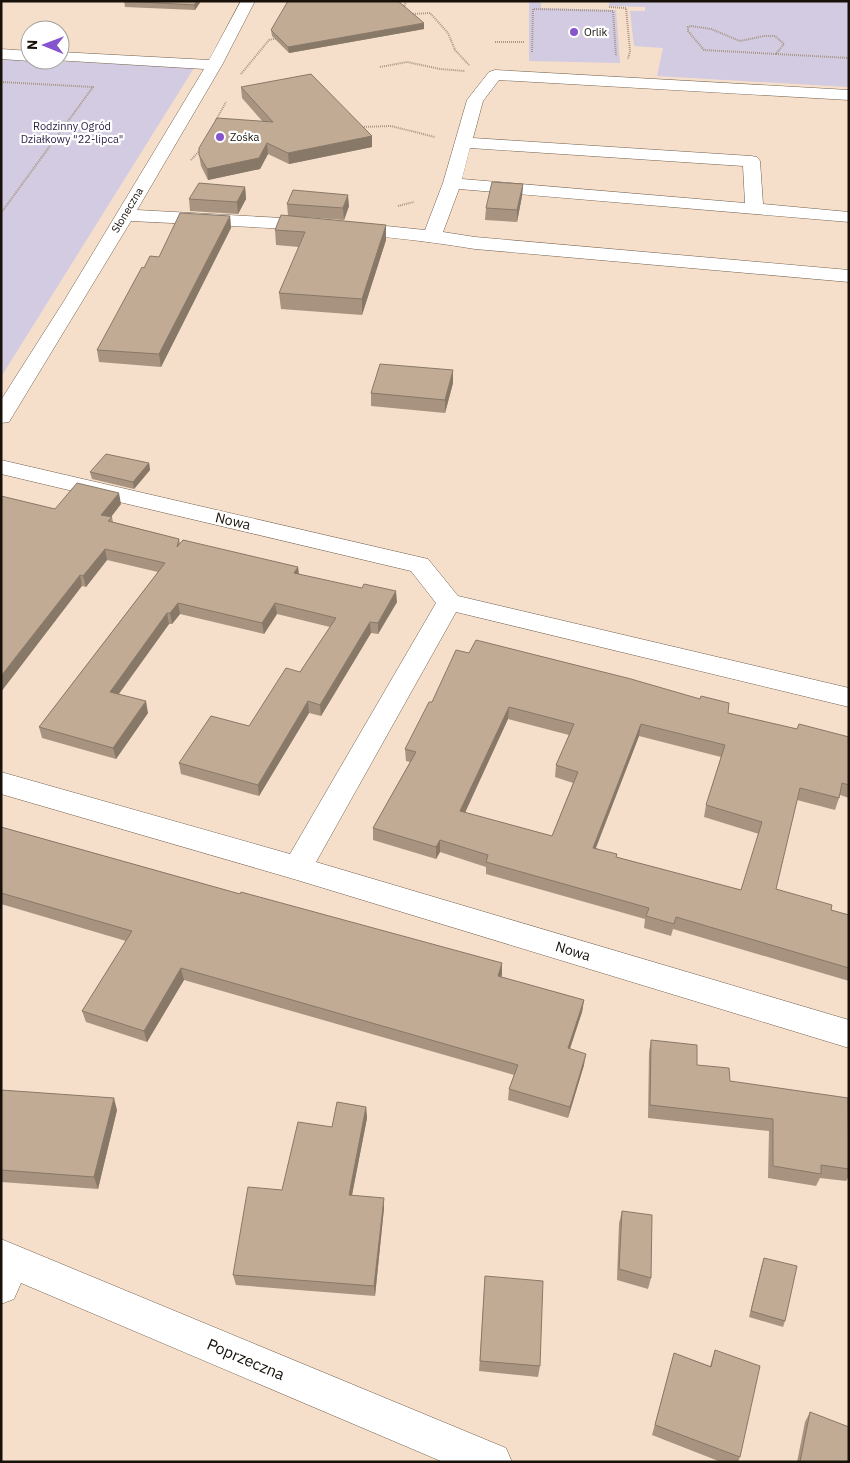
<svg xmlns="http://www.w3.org/2000/svg" width="850" height="1463" font-family="'IBM Plex Sans',sans-serif">
	<style>
		.green { fill: #d2cbe1 }
		.lines { fill: none; stroke-linecap: round; stroke-linejoin: round }
		.minor-casing { stroke: #72604e; stroke-width: 1 }
		.path { stroke: #a89787; stroke-width: 2; stroke-dasharray: 1 1; stroke-linecap: butt }
		.minor { fill: #fff; fill-rule: evenodd }
		.wall { fill: #a79380; fill-rule: evenodd }
		.shaded-wall { fill: #887868 }
		.building { fill: #c2ab95; stroke: #887868; fill-rule: evenodd }
		.poi-dot { fill: #8654cd; stroke: #fff; stroke-width: 2 }
		.labels { text-anchor: middle; stroke-width: 4.5; stroke-linejoin: round; paint-order: stroke }
		.far-poi-label { font-size: 11px; fill: #18110a; stroke: #fff; text-anchor: start }
		.far-park-label { font-size: 11px; fill: #312249; stroke: #fff }
		.far-street-label { font-size: 11px; fill: #18110a; stroke: #fff }
		.street-label { font-size: 14px; fill: #18110a; stroke: #fff }
		.near-street-label { font-size: 16px; fill: #18110a; stroke: #fff }
	</style>
	<rect width="100%" height="100%" fill="#f5dfca"/>
	<path class="green" d="M529,1H541V8L616,10L620,63L529,61Z
		M609,1H849V87L657,76L663,48L634,46L630,11H645V7L609,6Z
		M1,58L194,68L1,377Z"/>
	<g class="lines">
		<g class="minor-casing">
			<path id="minor" d="M241,1H255L222,65L137,210L337,221L425,230L443,183L467,100L489,72L495,70L849,90V100L499,80L483,101L473,138L751,156L757,157L760,161L763,204L849,212V222L459,189L443,232L475,237L849,270V282L475,249C361,230 246,227 131,221L12,417L9,422L1,423V400L64,301L204,69L54,60H60V52L209,60ZM470,148L743,166L745,203L462,179Z
				M1,49L30,51V60H32L30,61L1,59Z
				M1,460L428,559L458,596L849,688V707L456,612L316,862L849,1020V1048L297,880L1,794V772L290,854L436,603L411,571L1,474Z
				M1,1239L506,1448L512,1462H443L21,1283L14,1299L1,1304Z"/>
		</g>
		<path class="path" d="M406,1L404,8L406,9
			M609,7L626,8L630,51L628,59
			M413,14L430,13L448,33L455,50L469,65
			M691,26L711,29L740,41L764,36H775L784,44L776,54L704,50L688,31V27Z
			M495,42H524
			M532,52L533,9L613,11L616,56
			M776,54L849,58
			M380,67L407,62L440,69L465,71
			M241,74L269,40L278,38
			M1,82L93,87L1,213
			M216,120L226,102
			M360,127L391,126L435,137
			M191,160L200,150
			M398,206L414,202"/>
		<use href="#minor" class="minor"/>
	</g>
	<path class="wall" d="M124,1H201L195,10L125,7Z
		M424,29L289,53L272,36L271,30Z
		M241,87L372,136V147L289,164L268,154L260,169L208,180L201,166L199,155L263,122L242,98Z
		M523,184L522,196L517,222L485,220L486,208Z
		M245,187L246,199L238,214L190,211L189,199Z
		M287,204L349,206L344,220L304,217L386,240L362,315L281,309L279,293L299,247L276,245L275,230L288,216Z
		M230,216L231,228L161,367L99,362L97,350L144,268L159,257Z
		M453,383L445,413L371,406V393Z
		M149,463L150,470L134,489L92,479L90,472Z
		M121,504L111,517H112L113,522L179,539L180,544L298,567L299,574L397,602L378,634L371,633L321,716L309,713L259,796L181,774L179,763L249,726L300,672L330,627L277,614L264,634L180,614L172,624H169L119,694L148,713L116,759L42,738L39,727L158,572L107,560L86,587L82,586L55,509Z
		M432,702L728,713L797,729L849,737V798L840,795L835,810L797,800L776,889L831,910L849,915V981L673,929L671,936L644,928L645,919L486,874V867L440,852L436,859L373,840V828L410,762L406,761L405,749ZM508,719L569,735L556,765L555,777L573,783L552,836L465,813ZM639,736L721,757L706,805L704,817L759,834L741,890L616,857L596,848Z
		M1,827L240,894L502,963L501,977L584,1000L582,1012L570,1049L584,1065L568,1118L508,1100L509,1089L514,1075L184,980L147,1042L86,1022L82,1011L126,941L1,904Z
		M651,1040L697,1065L730,1081L849,1109V1176L846,1181L820,1178L816,1186L768,1178L769,1131L648,1118L649,1052Z
		M1,1090L117,1110L98,1189L1,1182Z
		M366,1107L367,1118L352,1195L384,1208L375,1296L236,1285L233,1275L282,1190L332,1127Z
		M622,1211L651,1278L648,1289L617,1280L619,1223Z
		M764,1258L785,1321L783,1327L749,1317L762,1264Z
		M485,1276L540,1366L538,1377L479,1371Z
		M715,1350L740,1457L738,1462H721L652,1435L674,1353L710,1366Z
		M810,1412L849,1462H797L805,1422Z"/>
	<path class="shaded-wall" d="M197,1H201L195,10L194,5Z
		M424,23V29L289,53L288,47Z
		M372,136V147L289,164L288,153Z
		M267,143L268,154L260,169L208,180L207,169Z
		M523,184L522,196L517,222V210Z
		M245,187L246,199L238,214L237,202Z
		M348,195L349,206L344,220L343,208Z
		M230,216L231,228L161,367L159,354Z
		M386,225V240L362,315V299Z
		M453,370V383L445,413V400Z
		M149,463L150,470L134,489L133,482Z
		M119,493L121,504L104,526L101,515Z
		M105,549L107,560L86,587L83,576Z
		M298,567L299,578L294,573Z
		M80,575L82,586L1,692V676Z
		M396,591L397,602L378,634V623Z
		M178,603L180,614L172,624L170,613Z
		M275,603L277,614L264,634L262,623Z
		M167,613L169,624L112,703L110,692Z
		M370,622L371,633L321,716L320,705Z
		M146,701L148,713L116,759L113,748Z
		M308,701L309,713L259,796L258,785Z
		M509,707L508,719L460,823V811Z
		M641,724L639,736L591,860L593,848Z
		M440,840V852L436,859V847Z
		M502,963V975L497,988L498,976Z
		M181,968L184,980L147,1042L144,1031Z
		M584,1000L582,1012L566,1060L568,1048Z
		M586,1054L584,1065L568,1118L570,1107Z
		M114,1098L117,1110L98,1189L94,1177Z
		M366,1107L367,1118L350,1205L349,1195Z
		M384,1198V1208L375,1296L374,1286Z"/>
	<path class="building" d="M124,1H197L194,5Z
		M288,1H398L424,23L288,47L271,30Z
		M311,74L372,136L288,153L267,143L259,158L207,169L199,155V148L217,118L273,122L241,87Z
		M492,182L523,184L517,210L486,208Z
		M199,183L245,187L237,202L189,199Z
		M293,190L348,195L343,208L287,204Z
		M180,213L230,216L159,354L97,350L142,267L144,268L150,256L159,257Z
		M281,215L386,225L362,299L279,293L305,232L275,230Z
		M380,364L453,370L445,400L371,393Z
		M106,454L149,463L133,482L90,472Z
		M77,483L119,493L101,515L112,517L108,521L179,539L177,547L183,540L298,567L294,573L362,588L364,584L396,591L378,623L370,622L320,705L308,701L258,785L179,763L211,716L249,726L286,668L300,672L336,618L275,603L262,623L178,603L170,613H167L110,692L146,701L113,748L39,727L165,563L105,549L83,576L80,575L1,676V496L55,509Z
		M476,640L631,679L700,699L701,696L729,703L728,713L797,729L799,724L849,737V785L842,783L839,798L800,788L776,889L832,905L831,910L849,915V968L676,917L674,924L646,916L649,908L486,862L488,855L440,840L436,847L373,828L416,752L405,749L429,702H432L456,650L469,653ZM509,707L574,724L556,765L578,772L552,836L460,811ZM641,724L725,745L706,805L762,822L741,890L616,857L617,854L593,848Z
		M1,827L240,894L241,892L502,963L498,976L584,1000L568,1048L586,1054L570,1107L509,1089L518,1065L181,968L144,1031L82,1011L132,931L1,893Z
		M651,1040L697,1045V1065L729,1068L730,1081L848,1098L849,1169L821,1165V1174L773,1166V1119L650,1105Z
		M1,1090L114,1098L94,1177L1,1170Z
		M337,1102L366,1107L349,1195L384,1198L374,1286L233,1275L248,1187L282,1190L298,1122L332,1127Z
		M622,1211L652,1215L651,1278L619,1269Z
		M764,1258L797,1266L785,1321L751,1311Z
		M485,1276L543,1281L540,1366L480,1361Z
		M715,1350L760,1366L740,1457L655,1425L674,1353L711,1367Z
		M810,1412L849,1427V1462H800Z"/>
	<g class="poi-dot">
		<circle cx="574" cy="32" r="5"/>
		<circle cx="220" cy="137" r="5"/>
	</g>
	<g class="labels">
		<g class="far-poi-label">
			<text x="584" y="36">Orlik</text>
			<text x="230" y="141">Zośka</text>
		</g>
		<g class="far-park-label">
			<text x="72" y="130">Rodzinny Ogród<tspan x="72" dy="13">Działkowy "22-lipca"</tspan></text>
		</g>
		<g class="far-street-label">
			<text transform="translate(127 210) rotate(-59)" y="4">Słoneczna</text>
		</g>
		<g class="street-label">
			<text transform="translate(233 521) rotate(13)" y="5">Nowa</text>
			<text transform="translate(573 951) rotate(17)" y="5">Nowa</text>
		</g>
		<g class="near-street-label">
			<text transform="translate(246 1359) rotate(23)" y="6">Poprzeczna</text>
		</g>
	</g>
	<rect width="850" height="1463" fill="none" stroke="#18110a" stroke-width="5"/>
	<g transform="translate(45 45) rotate(271)"><circle r="24" fill="#ffffff" stroke="#a3a09d"/>
	<path d="M0-4L9 19L0 12L-9 19Z" fill="#8654cd"/>
	<text y="-8" font-size="14" font-weight="bold" text-anchor="middle" fill="#18110a">N</text>
	</g>
</svg>
